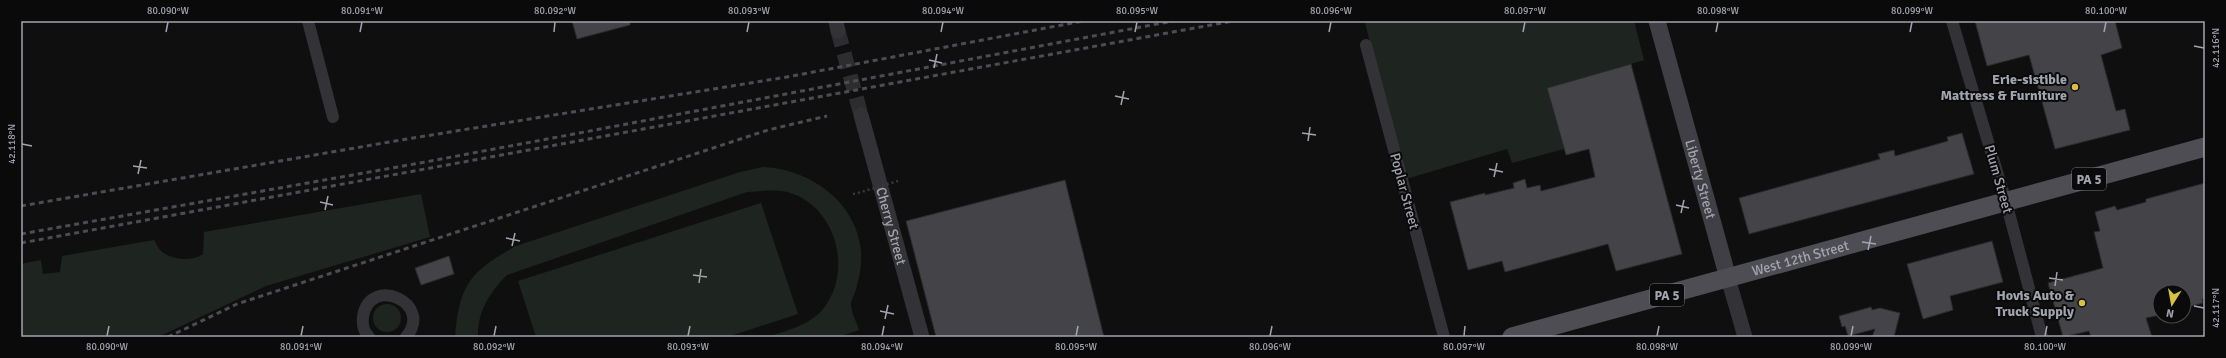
<svg xmlns="http://www.w3.org/2000/svg" width="2226" height="358" font-family="Signika,sans-serif">
	<style>
		.green { fill: #1e2420 }
		.building { fill: #444448; stroke: #2a2a2c }
		.lines { fill: none; stroke-linecap: round; stroke-linejoin: round }
		.tertiary-tunnel { stroke: #2d2d30; stroke-width: 15; stroke-dasharray: 15 8; stroke-linecap: butt }
		.path { stroke: #39393e; stroke-width: 2.5; stroke-dasharray: 2 3; stroke-linecap: butt }
		.minor { stroke: #333337; stroke-width: 12 }
		.tertiary { stroke: #333337; stroke-width: 15 }
		.secondary { stroke: #3f3f45; stroke-width: 17 }
		.primary { stroke: #4d4d53; stroke-width: 19 }
		.rail { stroke: #4c4c52; stroke-width: 3; stroke-dasharray: 5 4; stroke-linecap: butt }
		.path-bridge { stroke: #39393e; stroke-width: 2.5; stroke-dasharray: 2 3; stroke-linecap: butt }
		.ticks { fill: none; stroke: #a2a4af; stroke-width: 1.5 }
		.poi-dot { fill: #d8c040; stroke: #0b0a0b; stroke-width: 1.5 }
		.labels { text-anchor: middle; stroke-width: 4; stroke-linejoin: round; paint-order: stroke }
		.shield { fill: #0b0a0b; stroke: #75767e; stroke-width: 1 }
		.shield-label { font-size: 13px; font-weight: bold; fill: #a2a4af }
		.poi-label { font-size: 14px; font-weight: bold; fill: #a2a4af; stroke: #0b0a0b; text-anchor: end }
		.street-label { font-size: 14px; fill: #a2a4af; stroke: #0b0a0b }
		.neatline { fill: none; stroke: #a2a4af; stroke-width: 1.5 }
		.ticks-label { font-size: 10px; text-anchor: middle; fill: #a2a4af }
	</style>
	<rect width="100%" height="100%" fill="#100f10"/>
	<path class="green" d="M1375,21H1634L1644,60L1547,88L1564,149L1512,163L1507,149L1406,179L1365,23Z
		M763,167C809,169 856,201 861,250C862,264 860,276 856,289C855,294 851,300 851,304C851,312 857,323 859,330L838,337H767C786,331 810,325 823,309C854,271 836,205 787,192C774,189 761,191 747,192L507,275C490,292 477,312 478,337H455C459,284 471,271 516,246L740,172Z
		M421,194L430,237L266,286L158,337H21V264L41,260L43,274L60,272L62,256L154,240C156,243 158,248 161,251C172,260 192,262 203,254L204,232Z
		M761,203L798,314L727,337H536L518,281Z
		M373 318a14 14 0 1 1 28 0a14 14 0 1 1-28 0Z"/>
	<path class="building" d="M572,21H630V25L577,39Z
		M1975,21H2115L2122,48L2101,55L2116,111L2125,109L2130,130L2055,149L2029,55L1987,66Z
		M1631,64L1682,254L1616,271L1608,244L1505,272L1502,261L1468,270L1450,202L1485,193V195L1514,188L1513,183L1525,179L1527,188L1540,185L1541,191L1595,177L1589,149L1566,155L1547,88Z
		M1962,133L1974,174L1749,234L1739,198L1880,159L1878,154L1894,150L1895,156L1948,141L1947,137Z
		M1065,180L1104,337H936L906,221Z
		M2205,183V298L2202,299L2203,303L2184,308V292H2160V315L2146,318L2152,337H2091L2089,331L2063,337L2048,283L2103,268L2094,232L2100,231L2095,212L2115,206L2117,210L2146,202V199Z
		M1992,241L2003,282L1950,296L1953,310L1923,319L1907,264Z
		M449,256L454,274L421,285L415,268Z
		M1871,307L1872,310L1880,308L1900,313L1894,337H1872L1875,329L1848,336L1845,326L1842,327L1839,316Z"/>
	<g class="lines">
		<path class="tertiary-tunnel" d="M838,31L861,115"/>
		<path class="path" d="M853,194L858,193"/>
		<path class="minor" d="M308,21L333,117
			M1952,21L2006,202L2042,337
			M1366,45L1444,337
			M369,337C364,332 362,324 363,317C369,274 435,303 406,337"/>
		<g class="tertiary">
			<path d="M836,21L838,31"/>
			<path id="s1" d="M861,115L922,337"/>
			<path d="M1728,278L1745,337"/>
		</g>
		<path class="secondary" id="s2" d="M1657,21L1728,278"/>
		<path class="primary" id="s3" d="M1512,337L2205,147"/>
		<path class="rail" d="M21,206L401,140L787,77L1083,21
			M21,234L420,163L1173,21
			M21,243L1233,21
			M168,337L237,304L768,130L827,116"/>
		<path class="path-bridge" d="M858,193L898,181"/>
	</g>
	<path class="ticks" d="M166,32L168,22M360,32L362,22M554,32L555,22M747,32L749,22M941,32L943,22M1135,32L1137,22M1329,32L1331,22M1523,32L1525,22M1716,32L1718,22M1910,32L1912,22M2104,32L2106,22M2194,46L2204,48M929,60L942,63M934,68L937,54M1115,96L1129,99M1121,105L1124,91M1302,133L1316,135M1308,141L1310,127M22,144L32,146M133,166L147,168M1489,169L1503,172M138,174L141,160M1494,177L1497,163M320,202L333,205M1676,205L1689,208M325,210L328,196M1681,213L1684,200M506,238L520,241M1862,242L1876,244M512,246L515,233M1868,250L1871,236M693,275L707,277M2049,278L2063,280M699,283L701,269M2055,286L2057,272M2194,306L2204,308M880,311L894,314M885,319L888,305M107,336L109,326M301,336L303,326M494,336L496,326M688,336L690,326M882,336L884,326M1076,336L1078,326M1270,336L1272,326M1464,336L1465,326M1657,336L1659,326M1851,336L1853,326M2045,336L2047,326"/>
	<g class="poi-dot">
		<circle cx="2075" cy="87" r="4"/>
		<circle cx="2082" cy="303" r="4"/>
	</g>
	<g class="labels">
		<g class="shield">
			<rect x="2072" y="168" width="34" height="22" rx="3"/>
			<rect x="1650" y="284" width="34" height="22" rx="3"/>
		</g>
		<g class="shield-label">
			<text x="2089" y="184">PA 5</text>
			<text x="1667" y="300">PA 5</text>
		</g>
		<g class="poi-label">
			<text x="2067" y="84">Erie-sistible<tspan x="2067" dy="16">Mattress &amp; Furniture</tspan></text>
			<text x="2074" y="300">Hovis Auto &amp;<tspan x="2074" dy="16">Truck Supply</tspan></text>
		</g>
		<g class="street-label">
			<text dy="5" stroke="none"><textPath href="#s2" startOffset="164">Liberty Street</textPath></text>
			<text transform="translate(1999 179) rotate(74)" y="5">Plum Street</text>
			<text transform="translate(1405 191) rotate(75)" y="5">Poplar Street</text>
			<text dy="5" stroke="none"><textPath href="#s1" startOffset="115">Cherry Street</textPath></text>
			<text dy="5" stroke="none"><textPath href="#s3" startOffset="299">West 12th Street</textPath></text>
		</g>
	</g>
	<rect width="2226" height="358" fill="none" stroke="#0b0a0b" stroke-width="44"/>
	<g transform="translate(2172 304) rotate(191)"><circle r="19" fill="#0b0a0b" stroke="#47484d"/>
	<path d="M0-3L7 15L0 10L-7 15Z" fill="#d8c040"/>
	<text y="-6" font-size="11" font-weight="bold" text-anchor="middle" fill="#a2a4af">N</text>
	</g>
	<rect x="22" y="22" width="2182" height="314" class="neatline"/>
	<g class="ticks-label">
		<text x="168" y="14">80.090°W</text>
		<text x="362" y="14">80.091°W</text>
		<text x="555" y="14">80.092°W</text>
		<text x="749" y="14">80.093°W</text>
		<text x="943" y="14">80.094°W</text>
		<text x="1137" y="14">80.095°W</text>
		<text x="1331" y="14">80.096°W</text>
		<text x="1525" y="14">80.097°W</text>
		<text x="1718" y="14">80.098°W</text>
		<text x="1912" y="14">80.099°W</text>
		<text x="2106" y="14">80.100°W</text>
		<text transform="translate(2215 48) rotate(-90)" y="4">42.116°N</text>
		<text transform="translate(11 144) rotate(-90)" y="4">42.118°N</text>
		<text transform="translate(2215 308) rotate(-90)" y="4">42.117°N</text>
		<text x="107" y="350">80.090°W</text>
		<text x="301" y="350">80.091°W</text>
		<text x="494" y="350">80.092°W</text>
		<text x="688" y="350">80.093°W</text>
		<text x="882" y="350">80.094°W</text>
		<text x="1076" y="350">80.095°W</text>
		<text x="1270" y="350">80.096°W</text>
		<text x="1464" y="350">80.097°W</text>
		<text x="1657" y="350">80.098°W</text>
		<text x="1851" y="350">80.099°W</text>
		<text x="2045" y="350">80.100°W</text>
	</g>
</svg>
